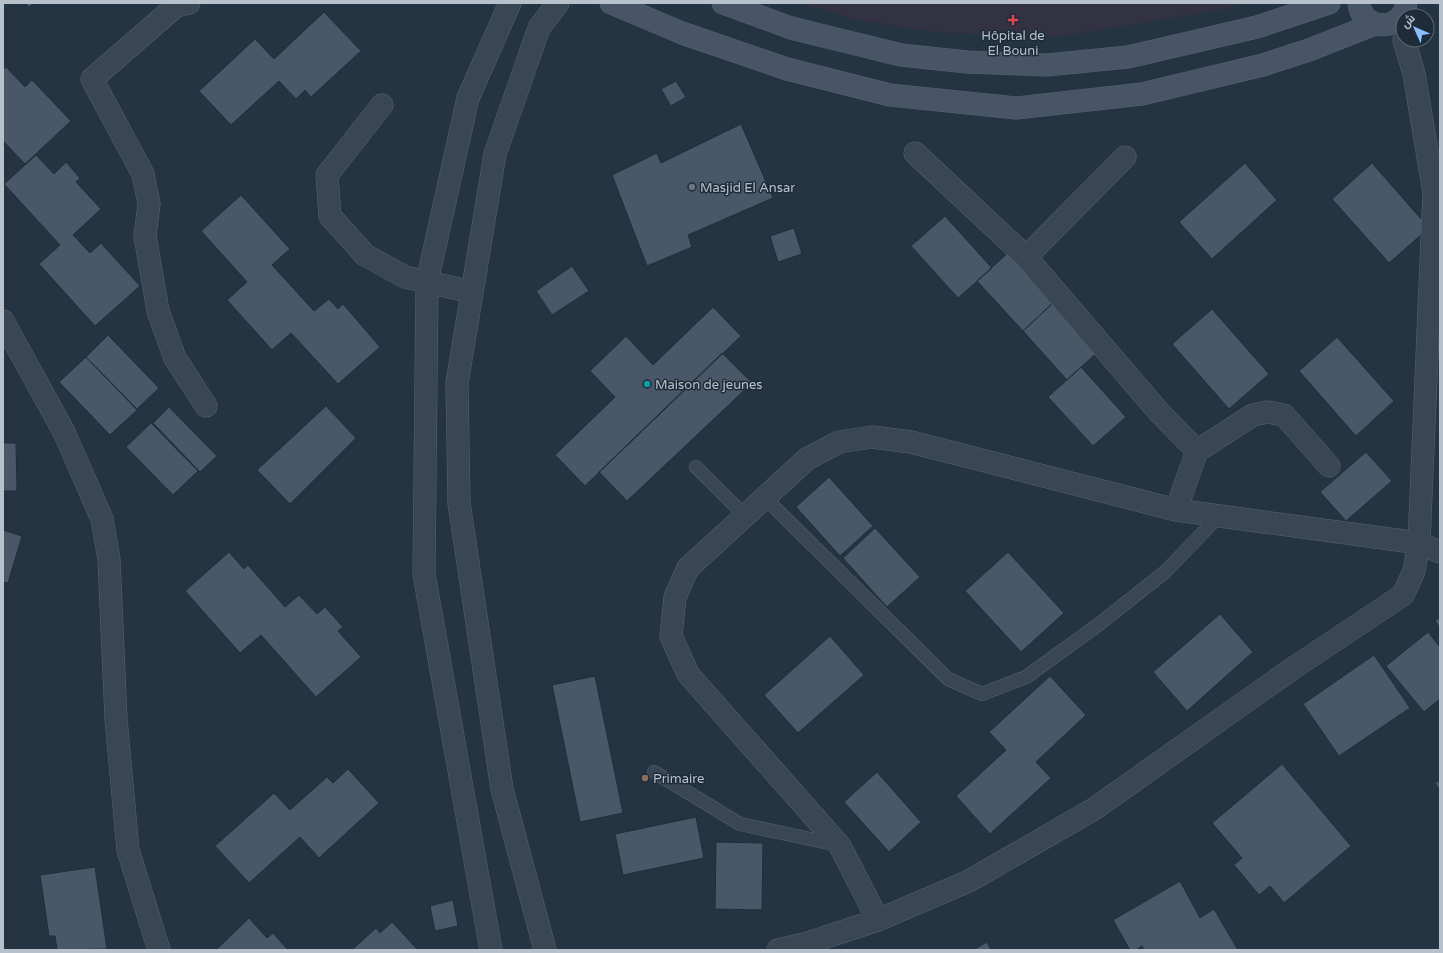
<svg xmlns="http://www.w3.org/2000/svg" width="1443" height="953" font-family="'Varela Round',Cairo,sans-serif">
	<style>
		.medical { fill: #323243 }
		.building { fill: #485869; stroke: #202d3a }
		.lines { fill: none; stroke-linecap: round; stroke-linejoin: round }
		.service-casing { stroke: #576470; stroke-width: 14 }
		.minor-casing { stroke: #576470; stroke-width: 23 }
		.secondary-casing { stroke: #576470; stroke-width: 23 }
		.service { stroke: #394653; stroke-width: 13 }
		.minor { stroke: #394653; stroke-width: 22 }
		.secondary { stroke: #475566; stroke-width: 22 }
		.health-dot { fill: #e0444e; stroke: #1e2b38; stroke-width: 1.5 }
		.worship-dot { fill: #6b7280; stroke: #1e2b38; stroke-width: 1.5 }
		.culture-dot { fill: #0f9aa8; stroke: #1e2b38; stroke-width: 1.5 }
		.education-dot { fill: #8d6e63; stroke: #1e2b38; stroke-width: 1.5 }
		.labels { text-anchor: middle; stroke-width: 3; stroke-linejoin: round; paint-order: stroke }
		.poi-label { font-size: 13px; fill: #b6c1cc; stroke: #1e2b38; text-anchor: start }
	</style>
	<rect width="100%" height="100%" fill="#253443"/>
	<path class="medical" d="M801,3H1242L1220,10L1057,37H1017L925,31L852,19Z"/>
	<path class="building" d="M25,3H34L29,7Z
		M324,12L361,51L311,97L305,90L296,99L279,81L231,125L199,91L255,39L274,59Z
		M6,67L25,87L32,80L71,121L25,164L3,141V70Z
		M676,81L686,97L671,106L661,89Z
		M741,124L773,198L688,235L692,247L647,266L612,175L657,153L661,163Z
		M36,155L54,174L66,162L80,178L76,182L101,209L73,235L90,253L101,243L140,286L95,326L39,264L60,245L4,184Z
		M1245,163L1277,200L1212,259L1179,222Z
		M1372,163L1429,228L1389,263L1332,199Z
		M241,195L290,249L272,265L314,311L329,299L338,309L343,304L380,347L338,384L291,333L272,350L227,300L247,282L201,231Z
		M945,216L992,268L958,298L911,246Z
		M794,228L802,254L778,262L770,236Z
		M1010,251L1056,300L1023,331L977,281Z
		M572,266L589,291L552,315L536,291Z
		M1056,300L1101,349L1067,380L1023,331Z
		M713,307L741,336L585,486L555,455L615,397L590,371L626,336L653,365Z
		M1212,309L1269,374L1229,409L1172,344Z
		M108,335L159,388L137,409L86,357Z
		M1337,337L1394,401L1356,436L1299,371Z
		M722,353L752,383L627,501L599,472Z
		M86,357L137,410L110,435L59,382Z
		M1081,367L1126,417L1093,446L1048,397Z
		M326,406L356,438L290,504L257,470Z
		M169,407L217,456L200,472L153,423Z
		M151,423L198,471L173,495L126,447Z
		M3,443H16L17,491H3Z
		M1366,452L1392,481L1346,521L1320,492Z
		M829,477L873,526L840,556L796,507Z
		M875,528L920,577L887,607L843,558Z
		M3,530L22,536L8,583L3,582Z
		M229,552L244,569L248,565L285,607L299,595L317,614L325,607L343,627L338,631L361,657L316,697L261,635L240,653L185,591Z
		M1008,552L1064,613L1021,652L965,591Z
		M1220,614L1253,652L1187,711L1153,672Z
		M1440,618V629L1435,620Z
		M1428,632L1440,647V699L1424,712L1386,666Z
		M830,636L864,675L798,733L764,695Z
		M1374,655L1410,708L1339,756L1303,704Z
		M595,676L623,813L580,822L552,685Z
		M1050,676L1086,715L1036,762L1051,778L990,834L956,796L1006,750L989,732Z
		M1282,764L1351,846L1284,903L1270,886L1259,895L1234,865L1242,858L1212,823Z
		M348,769L379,803L319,858L300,837L249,883L215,846L274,793L290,810L327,777L333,783Z
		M877,772L921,822L889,852L844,802Z
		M1440,780V791L1435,783Z
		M696,817L704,858L623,875L615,834Z
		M716,842L763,843L762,910L715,909Z
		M95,867L107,949L57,950L55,936H49L40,875Z
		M1180,881L1200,918L1214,909L1238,950H1144L1142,946L1136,950H1130L1113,920Z
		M453,900L458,926L435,931L430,906Z
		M249,918L267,938L273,933L288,950H216Z
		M392,922L418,950H352L376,928L380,933Z
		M987,942L991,950H973Z"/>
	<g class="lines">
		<g class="service-casing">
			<path id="service" d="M696,467L744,515
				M764,497L948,679L982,694L1026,677L1098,625L1165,572L1219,516
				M654,772L740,824L838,845"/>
		</g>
		<g class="minor-casing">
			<path id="minor" d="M189,3L176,6L92,79L143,174L149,204L145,236L158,311L175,358L206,406
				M1404,40L1414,74L1434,192L1419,543L1440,552
				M382,105L327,175L330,216L365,255L405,277L472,292
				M915,153L1026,257L1158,411L1197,451L1176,510
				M1026,257L1125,157
				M3,321L64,432L102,519L109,559L116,719L128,850L159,950
				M1197,451L1253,415L1267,412L1284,415L1329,466
				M491,950L424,574L427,282L468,98L510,3
				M545,950L502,789L459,503L457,383L495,154L539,28L558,3
				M778,950L808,943L878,920L969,881L1094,809L1289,671L1403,595L1414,571L1419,543L1176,510L911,442L872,437L839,442L807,459L688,568L675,597L671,636L688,674L840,846L878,920"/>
		</g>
		<g class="secondary-casing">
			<path id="secondary" d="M611,3L682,33L787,69L890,95L1016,108L1142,94L1263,65L1309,50L1375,24
				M723,3L791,28L901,55L967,62L1047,65L1128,57L1257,27L1329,3
				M1359,3C1361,32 1405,32 1406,3"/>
		</g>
		<use href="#service" class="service"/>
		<use href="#minor" class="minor"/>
		<use href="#secondary" class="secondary"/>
	</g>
	<path class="health-dot" d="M1011 14h4v4h4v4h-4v4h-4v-4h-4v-4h4z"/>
	<circle class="worship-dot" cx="692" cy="187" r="4"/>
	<circle class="culture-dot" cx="647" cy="384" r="4"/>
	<circle class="education-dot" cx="645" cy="778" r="4"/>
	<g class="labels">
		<g class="poi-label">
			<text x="1013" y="40" text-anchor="middle">Hôpital de<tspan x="1013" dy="15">El Bouni</tspan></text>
			<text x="700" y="192">Masjid El Ansar</text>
			<text x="655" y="389">Maison de jeunes</text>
			<text x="653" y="783">Primaire</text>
		</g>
	</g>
	<rect width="1443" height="953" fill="none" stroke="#b6c1cc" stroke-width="8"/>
	<g transform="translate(1415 28) rotate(315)"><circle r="19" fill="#1e2b38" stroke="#5b6773"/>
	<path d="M0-3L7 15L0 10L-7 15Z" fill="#8ac0fe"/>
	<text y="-6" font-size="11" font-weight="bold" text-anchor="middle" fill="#b6c1cc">ش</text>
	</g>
</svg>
